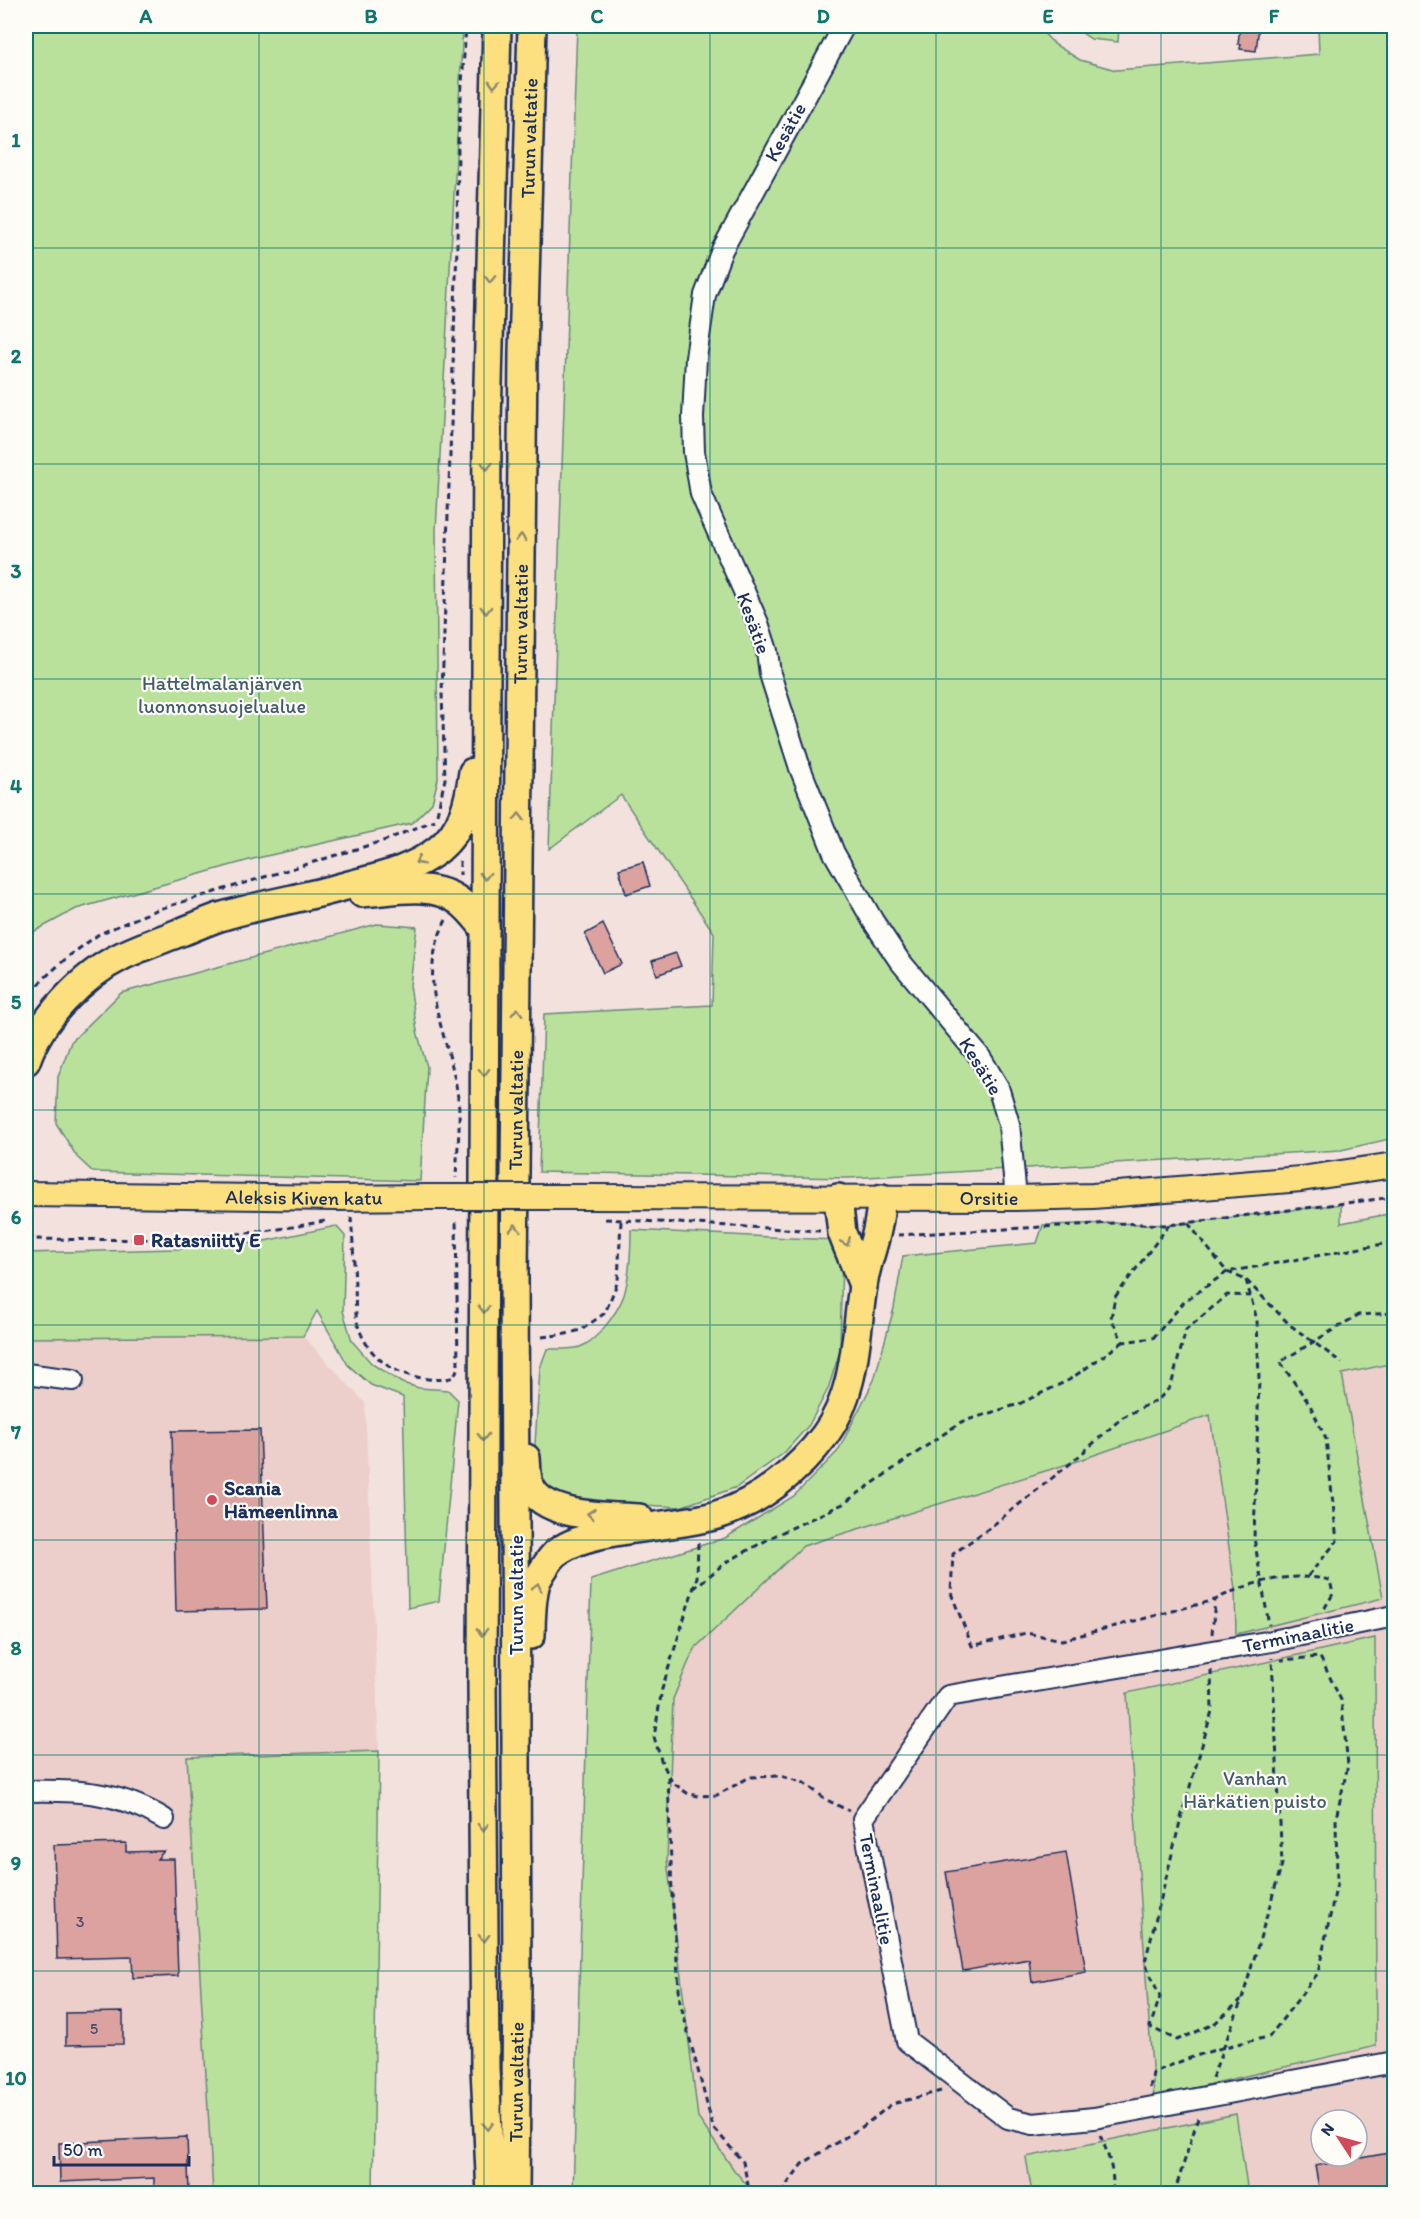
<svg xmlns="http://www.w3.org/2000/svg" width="1420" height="2219" font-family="Itim,sans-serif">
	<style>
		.built { fill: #ecceca; fill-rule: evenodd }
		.green { fill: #bae19c; stroke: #6a887d; stroke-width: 1.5 }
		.building { fill: #dca29f; stroke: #1b2f5e; stroke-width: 1.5 }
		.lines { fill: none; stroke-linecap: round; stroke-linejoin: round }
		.minor-casing { stroke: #1b2f5e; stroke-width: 24 }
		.major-casing { stroke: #1b2f5e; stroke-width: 28 }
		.highway-casing { stroke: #1b2f5e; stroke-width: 32 }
		.path { stroke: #1b2f5e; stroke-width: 3; stroke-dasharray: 6 4.5; stroke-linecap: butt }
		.minor { stroke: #fdfcf7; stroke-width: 20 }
		.major { stroke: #fce080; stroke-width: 24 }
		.highway { stroke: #fce080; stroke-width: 27 }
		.major-bridge-casing { stroke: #1b2f5e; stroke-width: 28; stroke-linecap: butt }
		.major-bridge { stroke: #fce080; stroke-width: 24 }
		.oneway { stroke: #8c886f }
		.grid { fill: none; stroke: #0f766e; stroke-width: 1.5; stroke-opacity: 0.55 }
		.poi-dot { fill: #d1495b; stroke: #fdfcf7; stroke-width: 2 }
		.labels { text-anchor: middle; stroke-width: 4.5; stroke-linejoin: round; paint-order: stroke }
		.number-label { font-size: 16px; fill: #4b4c6e }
		.street-label { font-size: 20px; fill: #1b2f5e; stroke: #fdfcf7 }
		.park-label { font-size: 20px; fill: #435c6e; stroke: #fdfcf7 }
		.poi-label { font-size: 20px; font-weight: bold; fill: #1b2f5e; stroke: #fdfcf7; text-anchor: start }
		.neatline { fill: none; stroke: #0f766e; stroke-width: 2 }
		.grid-label { font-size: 20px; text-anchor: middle; font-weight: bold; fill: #0f766e }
	</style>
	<rect width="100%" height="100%" fill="#f3e1dd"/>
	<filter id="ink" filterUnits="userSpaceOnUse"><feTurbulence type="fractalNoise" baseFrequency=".0167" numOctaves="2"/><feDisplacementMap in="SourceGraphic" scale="12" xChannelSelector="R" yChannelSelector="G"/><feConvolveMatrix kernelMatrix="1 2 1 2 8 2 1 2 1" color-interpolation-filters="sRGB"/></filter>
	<g filter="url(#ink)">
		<path class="built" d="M303,1336L365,1403L379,1751L187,1757L213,2193H26V1338Z
			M1394,1363V2193H754L734,2170L698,2119L667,1860L673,1699L694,1649L803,1546L1071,1463L1210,1415L1342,1374ZM1321,2120H1357V2156H1321Z"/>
		<path class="green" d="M26,26H463L436,530L438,779L432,803L412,823L253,859L76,909L26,936Z
			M577,26H1037L1054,44L1080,60L1116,70L1319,54L1318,26H1394V1138L1341,1150L849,1178L539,1172L544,1014L712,1005L714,933L621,795L549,849Z
			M1072,26H1119L1118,42L1091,39Z
			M377,924L417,927L410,985L417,1031L427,1067L420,1181L93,1172L77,1157L56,1123L58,1077L71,1042L121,993Z
			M1341,1204V1223L1394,1213V1363L1342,1374L1383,1598L1236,1634L1235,1589L1210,1415L1071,1463L803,1546L694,1649L673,1699L667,1860L698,2118L734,2170L754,2193H573L591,1580L725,1538L794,1496L838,1451L874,1380L894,1308L903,1256L1037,1243L1043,1225L1114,1223L1169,1225Z
			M336,1226L345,1236L343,1311L352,1341L372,1364L402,1383L419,1388L448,1390L458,1400L439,1601L408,1608L403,1397L371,1385L348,1365L317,1311L303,1336L26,1338V1253L176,1249L255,1243Z
			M631,1230L833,1240L842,1254L840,1351L828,1389L809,1425L784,1453L737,1487L680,1507L567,1501L546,1484L539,1473L535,1444L540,1368L547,1349C558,1349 570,1350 580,1347C597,1341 618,1312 624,1295C630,1275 631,1251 631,1230Z
			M1375,1638L1376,2046L1154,2097L1127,1693Z
			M379,1751L373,2193H213L187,1757Z
			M1236,2114L1248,2193H1032L1026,2157Z"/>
		<path class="building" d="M1240,26H1259L1256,51L1240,49L1241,44H1238Z
			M643,862L650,886L626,894L619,869Z
			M603,924L622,964L603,973L585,934Z
			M676,953L681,966L657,975L652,961Z
			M260,1430L267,1609L176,1611L172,1431Z
			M126,1843V1852L164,1851L157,1859H174L178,1976L133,1978L132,1957L57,1959L54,1845Z
			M1066,1852L1086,1972L1032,1982L1029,1959L963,1971L946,1872Z
			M123,2012V2044L66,2045V2013Z
			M187,2137L189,2193H154V2178L60,2182L59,2143Z
			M1395,2152V2193H1320L1315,2166Z"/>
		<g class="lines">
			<g class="minor-casing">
				<path id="minor" d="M844,26L722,250L705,295L696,358L693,417L694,452L701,494L758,623L767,651L770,674L800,768L834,853L873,921L899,960L980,1057L998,1087L1009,1124L1016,1198
					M26,1374L73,1380
					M1394,1616L1272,1641L948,1696L863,1819L907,2041L1008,2118L1033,2124L1094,2118L1394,2062
					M26,1791C78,1790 118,1791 164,1819"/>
			</g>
			<g class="major-casing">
				<g id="major">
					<path id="s1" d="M26,1194L335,1198L429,1197"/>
					<path id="s2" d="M583,1197L1016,1198L1093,1196L1301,1179L1394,1165"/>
				</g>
			</g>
			<g class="highway-casing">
				<g id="highway">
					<path d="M362,893C393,891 433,881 459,901C470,909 477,919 485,929"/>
					<path d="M26,1061C40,1019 83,975 122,956C141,947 161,940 181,932C195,927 209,920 223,916C262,904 303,898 342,887C375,878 412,871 439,849C463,829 469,802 473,772"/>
					<path d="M838,1198L842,1233L863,1285"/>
					<path d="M526,1458C527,1466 526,1478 530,1486C544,1518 609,1516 639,1518"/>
					<path d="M531,1635C531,1621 532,1592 537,1580C541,1573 549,1560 555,1554C586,1526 674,1529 717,1515C759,1503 800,1469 825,1435C857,1391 855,1337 863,1286C865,1270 871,1254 875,1238C879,1225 880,1211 882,1198"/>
					<path d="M491,2194L485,2068L482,1682L487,423L497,26"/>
					<path id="s3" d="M515,2194L517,1980L514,1275L523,352L532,26"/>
				</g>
			</g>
			<path class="path" d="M437,814L445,779L442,693L457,247L458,141L466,26
				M460,861V875
				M446,920C414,983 448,1031 457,1091C462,1120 457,1149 456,1178
				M26,1002L41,981L69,956L99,934L156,910L386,840L435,820
				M351,1217C353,1240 354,1262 355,1286C356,1300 354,1318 360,1331C368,1352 387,1370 409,1375C424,1379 439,1382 454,1377L458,1367L456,1218
				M605,1219L820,1231
				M1188,1223L1227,1272L1246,1280L1290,1325L1342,1363
				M1169,1225L1115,1297L1111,1318L1123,1342L1153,1338L1185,1301L1227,1272L1394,1242
				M898,1235L1114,1223L1169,1225L1394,1197
				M26,1239C130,1240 226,1242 329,1220
				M1246,1280L1257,1320L1259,1379L1254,1538L1269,1625
				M1251,1296L1227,1295L1186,1330L1171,1386L1159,1399L1123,1417L1071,1463L988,1529L953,1554L951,1593L972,1646L1026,1633L1062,1640L1215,1600C1250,1581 1291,1572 1330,1580L1333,1594L1323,1611
				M542,1337L566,1334L581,1330L605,1313L618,1281L621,1221
				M698,1543L697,1577L662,1689L654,1737L661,1760L672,1782L687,1793L698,1796L717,1795L750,1777L781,1776L804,1783L827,1800L849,1811
				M1308,1576L1337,1541L1326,1439L1310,1405L1280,1362L1358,1315L1394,1313
				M693,1589L725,1563L774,1536L843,1504L961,1422L1019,1404L1069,1380L1123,1342
				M1212,1634L1215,1600
				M1211,1670L1212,1711L1182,1814L1145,1962L1160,1997L1150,2027L1177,2040L1214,2024L1241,2000
				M668,1777L672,1893L680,2002L713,2127L743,2162L750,2194
				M1212,2078L1242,1999L1282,1864L1272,1658
				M1150,2088L1153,2073C1190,2056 1228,2045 1269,2037L1318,1973L1337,1883L1336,1818L1348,1765L1341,1700L1320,1657L1281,1660
				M1100,2135C1107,2151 1117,2176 1111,2194
				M783,2194L788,2183L802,2164L862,2127L892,2104L941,2091
				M1174,2194L1198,2118"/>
			<use href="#minor" class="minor"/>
			<use href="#major" class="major"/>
			<use href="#highway" class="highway"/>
			<g class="major-bridge-casing">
				<path id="major-bridge" d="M429,1197H583"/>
			</g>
			<use href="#major-bridge" class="major-bridge"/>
		</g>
		<defs><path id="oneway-chevron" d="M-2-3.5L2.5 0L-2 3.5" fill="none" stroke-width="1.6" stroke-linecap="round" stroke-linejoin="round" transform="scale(1.5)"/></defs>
		<g class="oneway">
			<use href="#oneway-chevron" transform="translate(494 84) rotate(93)"/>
			<use href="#oneway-chevron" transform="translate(490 279) rotate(91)"/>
			<use href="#oneway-chevron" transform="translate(487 466) rotate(90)"/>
			<use href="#oneway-chevron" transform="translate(521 538) rotate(-89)"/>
			<use href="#oneway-chevron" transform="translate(486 610) rotate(90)"/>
			<use href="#oneway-chevron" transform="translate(519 817) rotate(-89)"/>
			<use href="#oneway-chevron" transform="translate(419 861) rotate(152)"/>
			<use href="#oneway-chevron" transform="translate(485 876) rotate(90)"/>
			<use href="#oneway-chevron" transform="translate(517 1012) rotate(-89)"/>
			<use href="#oneway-chevron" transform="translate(484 1072) rotate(90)"/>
			<use href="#oneway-chevron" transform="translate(515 1228) rotate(-89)"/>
			<use href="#oneway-chevron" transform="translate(846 1242) rotate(68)"/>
			<use href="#oneway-chevron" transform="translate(484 1309) rotate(90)"/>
			<use href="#oneway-chevron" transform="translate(483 1437) rotate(90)"/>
			<use href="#oneway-chevron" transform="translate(591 1514) rotate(-174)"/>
			<use href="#oneway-chevron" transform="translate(537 1587) rotate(-76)"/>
			<use href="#oneway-chevron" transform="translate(482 1632) rotate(90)"/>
			<use href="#oneway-chevron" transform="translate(483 1827) rotate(90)"/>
			<use href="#oneway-chevron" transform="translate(484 1938) rotate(90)"/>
			<use href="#oneway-chevron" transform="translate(488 2126) rotate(87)"/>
		</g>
	</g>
	<path class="grid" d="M259,26V2194M484,26V2194M710,26V2194M936,26V2194M1161,26V2194M26,248H1394M26,464H1394M26,679H1394M26,894H1394M26,1110H1394M26,1325H1394M26,1540H1394M26,1755H1394M26,1971H1394"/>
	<g class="poi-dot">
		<rect x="133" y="1234" width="12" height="12" rx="3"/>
		<circle cx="212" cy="1500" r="6"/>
	</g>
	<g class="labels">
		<g class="number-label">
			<text x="80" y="1927">3</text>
			<text x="94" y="2034">5</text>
		</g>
		<g class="street-label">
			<text transform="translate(785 132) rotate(-61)" y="7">Kesätie</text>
			<text dy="7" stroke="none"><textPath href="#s3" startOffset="2056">Turun valtatie</textPath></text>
			<text dy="7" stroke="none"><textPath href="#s3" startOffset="1570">Turun valtatie</textPath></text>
			<text transform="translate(754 623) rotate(70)" y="7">Kesätie</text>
			<text transform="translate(981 1066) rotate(58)" y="7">Kesätie</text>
			<text dy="7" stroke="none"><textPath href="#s3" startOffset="1084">Turun valtatie</textPath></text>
			<text dy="7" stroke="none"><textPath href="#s1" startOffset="278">Aleksis Kiven katu</textPath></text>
			<text dy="7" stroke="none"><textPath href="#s2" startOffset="406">Orsitie</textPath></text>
			<text transform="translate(516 1595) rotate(-90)" y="7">Turun valtatie</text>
			<text transform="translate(1298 1635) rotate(-11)" y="7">Terminaalitie</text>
			<text transform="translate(877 1889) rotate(79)" y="7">Terminaalitie</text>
			<text dy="7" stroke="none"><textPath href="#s3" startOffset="112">Turun valtatie</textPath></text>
		</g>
		<g class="park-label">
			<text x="222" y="690">Hattelmalanjärven<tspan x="222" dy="23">luonnonsuojelualue</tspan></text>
			<text x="1255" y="1785">Vanhan<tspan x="1255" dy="23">Härkätien puisto</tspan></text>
		</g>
		<g class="poi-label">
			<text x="151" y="1247">Ratasniitty E</text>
			<text x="224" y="1495">Scania<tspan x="224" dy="23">Hämeenlinna</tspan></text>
		</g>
	</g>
	<rect width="1420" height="2219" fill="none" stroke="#fdfcf7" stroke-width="66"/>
	<g transform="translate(1339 2138) rotate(306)"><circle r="28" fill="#fdfcf7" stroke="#a3aaba" stroke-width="1.5"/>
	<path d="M0-4.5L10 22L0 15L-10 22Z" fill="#d1495b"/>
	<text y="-9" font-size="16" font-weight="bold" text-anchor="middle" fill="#1b2f5e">N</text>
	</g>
	<path d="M54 2156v9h135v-9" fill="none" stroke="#1b2f5e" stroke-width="3"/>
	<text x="63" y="2156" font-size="18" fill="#1b2f5e" stroke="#fdfcf7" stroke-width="4.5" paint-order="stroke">50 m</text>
	<rect x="33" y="33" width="1354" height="2153" class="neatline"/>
	<g class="grid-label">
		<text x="146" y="23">A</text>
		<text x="371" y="23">B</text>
		<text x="597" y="23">C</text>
		<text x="823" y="23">D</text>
		<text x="1048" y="23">E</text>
		<text x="1274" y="23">F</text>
		<text x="16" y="147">1</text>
		<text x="16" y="363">2</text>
		<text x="16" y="578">3</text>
		<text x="16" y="793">4</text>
		<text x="16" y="1009">5</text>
		<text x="16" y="1224">6</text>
		<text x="16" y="1439">7</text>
		<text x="16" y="1655">8</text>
		<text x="16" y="1870">9</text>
		<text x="16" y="2085">10</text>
	</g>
</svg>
